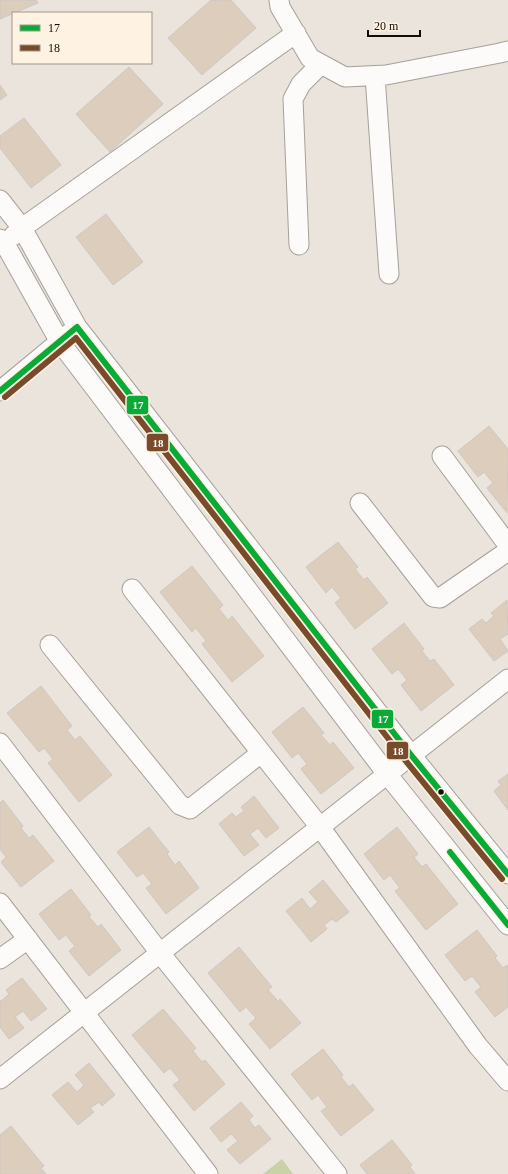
<svg xmlns="http://www.w3.org/2000/svg" width="508" height="1174" font-family="Georgia,serif">
	<style>
		.green { fill: #c8d2a6 }
		.building { fill: #dccdbc; stroke: #cec8c2 }
		.lines { fill: none; stroke-linecap: round; stroke-linejoin: round }
		.minor-casing { stroke: #a5a099; stroke-width: 21 }
		.minor { stroke: #fcfbfa; stroke-width: 19 }
		.bus-1-casing { stroke: #fef2e3; stroke-width: 9 }
		.bus-2-casing { stroke: #fef2e3; stroke-width: 9 }
		.bus-1 { stroke: #08ab35; stroke-width: 6 }
		.bus-2 { stroke: #7a4b2a; stroke-width: 6 }
		.bus-dot { fill: #110d09; stroke: #fef2e3; stroke-width: 1.5 }
		.line-badge { stroke: #fef2e3; stroke-width: 1.5 }
		.badge-label { font-size: 11px; text-anchor: middle; font-weight: bold; fill: #fff }
	</style>
	<rect width="100%" height="100%" fill="#ebe4dc"/>
	<path class="green" d="M282,1159L293,1174H263Z"/>
	<path class="building" d="M0,0H36L38,3L0,19Z
		M211,0H231L256,28L202,75L168,38Z
		M129,67L163,104L110,152L76,114Z
		M0,85L7,95L0,100Z
		M24,118L61,165L31,188L0,148V136Z
		M106,214L143,262L113,285L76,237Z
		M489,426L508,449L507,513L487,488L493,483L484,472L478,477L458,451Z
		M338,542L358,567L355,569L364,580L367,577L388,603L355,629L335,603L341,598L332,587L326,593L306,567Z
		M192,566L223,605L219,609L228,620L232,616L264,656L232,682L202,644L206,641L196,628L192,632L160,592Z
		M507,600L508,634L500,639L508,651L494,661L469,629L482,619L486,623L494,616L491,613Z
		M404,623L424,649L422,651L430,661L434,659L454,685L421,711L401,685L407,680L398,669L392,674L372,649Z
		M41,686L72,726L67,730L75,740L80,736L112,775L79,802L48,763L53,759L44,748L39,752L7,713Z
		M303,707L324,733L321,735L330,745L333,742L354,768L321,794L301,769L307,764L298,753L292,758L272,732Z
		M508,774V810L494,791L501,785L498,781Z
		M254,796L279,828L266,838L258,828L250,834L259,845L244,856L219,824L232,813L236,817L244,811L241,807Z
		M3,800L23,826L21,828L29,838L33,835L54,861L21,887L1,862L6,857L0,849V803Z
		M149,827L169,852L167,854L175,865L179,861L199,888L166,914L146,888L152,884L143,873L137,877L117,852Z
		M397,827L418,854L414,857L422,867L426,864L458,904L426,930L395,891L400,888L390,875L384,880L364,854Z
		M323,880L349,912L336,922L332,919L324,925L327,929L311,942L286,911L302,898L310,909L318,902L309,892Z
		M71,889L91,915L89,917L98,927L101,924L121,950L89,976L69,951L75,946L66,935L59,940L39,914Z
		M477,930L497,956L495,958L503,968L507,965L508,967V1007L495,1017L475,992L481,987L472,976L465,981L445,955Z
		M239,947L272,987L268,990L278,1001L280,999L301,1023L270,1049L249,1024L256,1018L246,1007L240,1012L208,973Z
		M22,978L47,1009L31,1021L23,1011L15,1017L24,1028L9,1039L0,1027V1000L1,1001L9,994L6,990Z
		M163,1009L196,1048L193,1051L202,1062L205,1060L225,1084L194,1111L173,1085L180,1080L170,1068L164,1073L132,1035Z
		M323,1049L343,1075L341,1077L349,1087L353,1084L374,1110L341,1136L321,1111L327,1107L318,1095L312,1100L291,1074Z
		M89,1063L115,1095L102,1106L99,1102L90,1108L94,1112L78,1125L52,1095L68,1082L77,1092L84,1085L75,1075Z
		M241,1102L253,1116L249,1120L255,1128L259,1125L271,1139L240,1164L227,1150L238,1141L231,1134L221,1142L210,1128Z
		M11,1126L44,1166L41,1168L46,1174H0V1135Z
		M392,1140L412,1165L410,1167L415,1174H367L360,1165Z"/>
	<g class="lines">
		<g class="minor-casing">
			<path id="minor" d="M279,0L280,7L310,58L345,77L386,75L500,53L508,51
				M375,76L389,274
				M0,200L22,228L77,327L411,755L508,874
				M13,236L22,228L296,33
				M0,239L5,244L60,342L387,774L508,925
				M299,245L293,99L301,84L321,64
				M0,391L70,333
				M442,456L508,545
				M360,503L433,597L440,598L508,551
				M132,589L320,827L478,1046L508,1081
				M50,645L180,805L190,809L261,753
				M0,743L160,953L337,1174
				M0,903L208,1174
				M0,959L28,939
				M0,1079L508,679"/>
		</g>
		<use href="#minor" class="minor"/>
		<g class="bus-1-casing">
			<path id="bus-1" d="M0,391L77,327L411,755L508,874
				M450,852L508,925"/>
		</g>
		<g class="bus-2-casing">
			<path id="bus-2" d="M5,397L76,338L405,760L502,879"/>
		</g>
		<use href="#bus-1" class="bus-1"/>
		<use href="#bus-2" class="bus-2"/>
	</g>
	<circle class="bus-dot" cx="441" cy="792" r="3.5"/>
	<g class="line-badge">
		<rect x="126" y="395" width="23" height="20" rx="4" fill="#08ab35"/>
		<rect x="146" y="433" width="23" height="19" rx="4" fill="#7a4b2a"/>
		<rect x="371" y="709" width="23" height="20" rx="4" fill="#08ab35"/>
		<rect x="386" y="741" width="23" height="19" rx="4" fill="#7a4b2a"/>
	</g>
	<g class="badge-label">
		<text x="138" y="409">17</text>
		<text x="158" y="447">18</text>
		<text x="383" y="723">17</text>
		<text x="398" y="755">18</text>
	</g>
	<rect x="12" y="12" width="140" height="52" fill="#fef2e3" stroke="#9f968c"/>
	<rect x="20" y="25" width="20" height="6" fill="#08ab35" stroke="#9f968c"/>
	<text x="48" y="32" font-size="12" fill="#110d09">17</text>
	<rect x="20" y="45" width="20" height="6" fill="#7a4b2a" stroke="#9f968c"/>
	<text x="48" y="52" font-size="12" fill="#110d09">18</text>
	<path d="M368 30v6h52v-6" fill="none" stroke="#110d09" stroke-width="2"/>
	<text x="374" y="30" font-size="12" fill="#110d09" stroke="#fef2e3" stroke-width="3" paint-order="stroke">20 m</text>
</svg>
